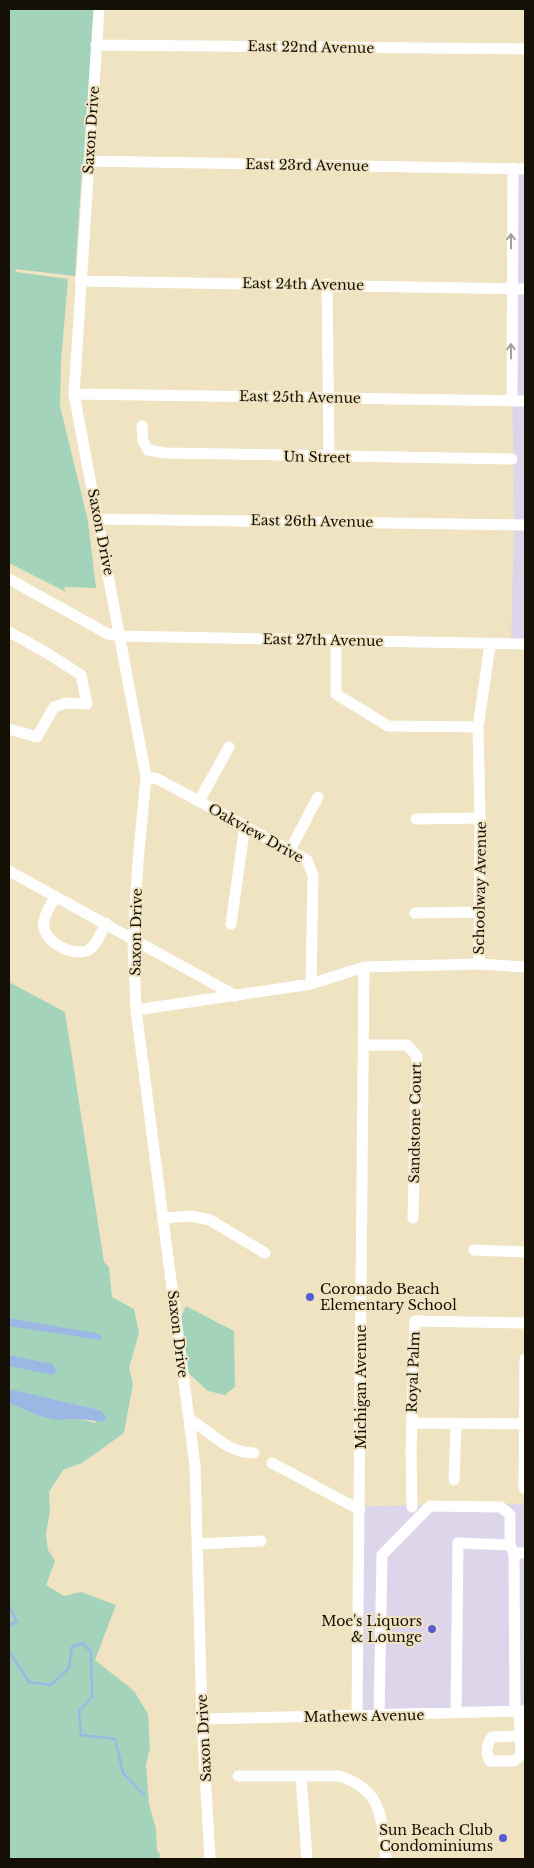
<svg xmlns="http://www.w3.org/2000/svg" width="534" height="1868" font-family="'Libre Baskerville',serif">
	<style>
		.commercial { fill: #ddd6eb }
		.green { fill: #a4d3bc; fill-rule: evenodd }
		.water { fill: #9bb8e5 }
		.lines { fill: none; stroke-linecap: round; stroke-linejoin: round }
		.stream { stroke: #9bb8e5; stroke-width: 2.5 }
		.minor { stroke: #fff; stroke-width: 11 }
		.oneway { stroke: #a19f9b }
		.poi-dot { fill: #585bd2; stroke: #f0e3c2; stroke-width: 2 }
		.labels { text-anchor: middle; stroke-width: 4; stroke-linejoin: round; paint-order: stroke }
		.street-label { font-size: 14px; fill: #141005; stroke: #f0e3c2 }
		.poi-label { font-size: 14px; fill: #141005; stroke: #f0e3c2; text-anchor: end }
	</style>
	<rect width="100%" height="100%" fill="#f0e3c2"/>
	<path class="commercial" d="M513,168L525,169V644H511L514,525L511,290Z
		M525,1504V1711L357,1716L360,1510L367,1506Z"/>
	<path class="green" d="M9,9H99L89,161L82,170L75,276L15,269L16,272L68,279L61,362L60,406L88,521L96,588L64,587L66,592L9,563Z
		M9,982L65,1012L104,1262L109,1267L112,1297L134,1309L139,1333L129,1368L133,1384L124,1433L82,1463L63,1470L49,1492L50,1511L46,1534L48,1550L55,1561L46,1585L64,1596L81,1592L116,1605L95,1660L134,1691L148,1714L150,1748L146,1765L149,1804L156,1829L157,1851L160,1854L159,1859H9ZM47,1398H48L100,1410L95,1423L81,1419L57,1420Z
		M186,1306L234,1331L235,1387L225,1395L208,1391L187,1372L180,1318Z"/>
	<path class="water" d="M9,1318L96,1333L102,1336L100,1340L9,1326Z
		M9,1355L52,1364L57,1371L53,1375L9,1366Z
		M9,1389L100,1410L106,1416L104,1422L81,1419L57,1420L40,1416L9,1403Z"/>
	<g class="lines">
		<path class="stream" d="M9,1606L17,1622L9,1625
			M9,1652L29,1682L51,1685L69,1668L72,1647L82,1643L91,1652L92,1697L79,1711L81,1735L115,1739L123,1773L144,1795"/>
		<path class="minor" d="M99,9L74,394L146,777L138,862L133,941L136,1010L195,1466L202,1719L210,1859
			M96,45L525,49
			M89,161L525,169
			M80,281L525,289
			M327,284L329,457
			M74,394L525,401
			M512,400L513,168
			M142,426L143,441L148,450L165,453L512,459
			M98,519L525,525
			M9,579L108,634L121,636L525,644
			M9,632L47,653L81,675L87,704L66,703L54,707L37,737L9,729
			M336,640V694L388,726L478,727
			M146,777L158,779L307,860L313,875L311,984
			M199,801L229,747
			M416,819L480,818
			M290,850L318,797
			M9,871L236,996
			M55,896C52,904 45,913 44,921C40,940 70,956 86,951C96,948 101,932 106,923
			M415,913L480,912
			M231,924L245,825
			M479,964L480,818L478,727L490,645
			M136,1010L311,984L364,967L479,964L525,967
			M363,1045H407L417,1056L413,1218
			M164,1218L191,1216L210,1220L265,1253
			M474,1250L525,1252
			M189,1419C213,1433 225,1452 254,1453
			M412,1423L525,1424
			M272,1463L360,1510
			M454,1480L456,1425
			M524,1488L525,1359
			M412,1507L411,1451L415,1321L525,1323
			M197,1544L261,1541
			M515,1711L514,1553H525
			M519,1711L521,1755L514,1761H490C485,1753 487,1744 492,1737L520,1736
			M456,1713L458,1543L510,1545L514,1553
			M357,1716L364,967
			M379,1716L382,1555L430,1506L501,1507L510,1515V1545
			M202,1719L525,1711
			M238,1776H339C384,1790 381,1819 386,1859
			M301,1776L307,1859"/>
	</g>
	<defs><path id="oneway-shaft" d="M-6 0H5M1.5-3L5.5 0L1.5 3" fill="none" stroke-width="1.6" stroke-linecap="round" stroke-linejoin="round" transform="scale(1.25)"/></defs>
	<g class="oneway">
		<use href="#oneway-shaft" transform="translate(511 241) rotate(-90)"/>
		<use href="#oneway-shaft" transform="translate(511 351) rotate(-91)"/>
	</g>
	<g class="poi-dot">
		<circle cx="310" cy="1297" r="5"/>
		<circle cx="432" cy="1629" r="5"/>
		<circle cx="503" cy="1838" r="5"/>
	</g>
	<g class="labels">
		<g class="street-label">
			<text transform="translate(311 47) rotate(1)" y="5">East 22nd Avenue</text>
			<text transform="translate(91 130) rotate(-86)" y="5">Saxon Drive</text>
			<text transform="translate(307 165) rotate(1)" y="5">East 23rd Avenue</text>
			<text transform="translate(303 284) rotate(1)" y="5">East 24th Avenue</text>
			<text transform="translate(300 397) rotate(1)" y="5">East 25th Avenue</text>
			<text transform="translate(317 457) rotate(1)" y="5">Un Street</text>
			<text transform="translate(312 521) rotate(1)" y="5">East 26th Avenue</text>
			<text transform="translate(101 532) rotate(79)" y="5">Saxon Drive</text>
			<text transform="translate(323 640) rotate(1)" y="5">East 27th Avenue</text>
			<text transform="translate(256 833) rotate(29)" y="5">Oakview Drive</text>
			<text transform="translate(480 888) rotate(-89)" y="5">Schoolway Avenue</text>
			<text transform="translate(136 932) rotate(-89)" y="5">Saxon Drive</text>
			<text transform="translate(415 1123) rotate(-89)" y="5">Sandstone Court</text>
			<text transform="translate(178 1334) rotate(83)" y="5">Saxon Drive</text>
			<text transform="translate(413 1372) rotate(-88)" y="5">Royal Palm</text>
			<text transform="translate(361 1387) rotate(-90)" y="5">Michigan Avenue</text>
			<text transform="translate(364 1716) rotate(-1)" y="5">Mathews Avenue</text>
			<text transform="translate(204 1738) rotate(-93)" y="5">Saxon Drive</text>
		</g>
		<g class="poi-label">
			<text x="320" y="1294" text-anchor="start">Coronado Beach<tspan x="320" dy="16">Elementary School</tspan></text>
			<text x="422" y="1626">Moe's Liquors<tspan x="422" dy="16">&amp; Lounge</tspan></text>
			<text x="493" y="1835">Sun Beach Club<tspan x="493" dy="16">Condominiums</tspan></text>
		</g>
	</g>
	<rect width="534" height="1868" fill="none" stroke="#141005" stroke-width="20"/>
</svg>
